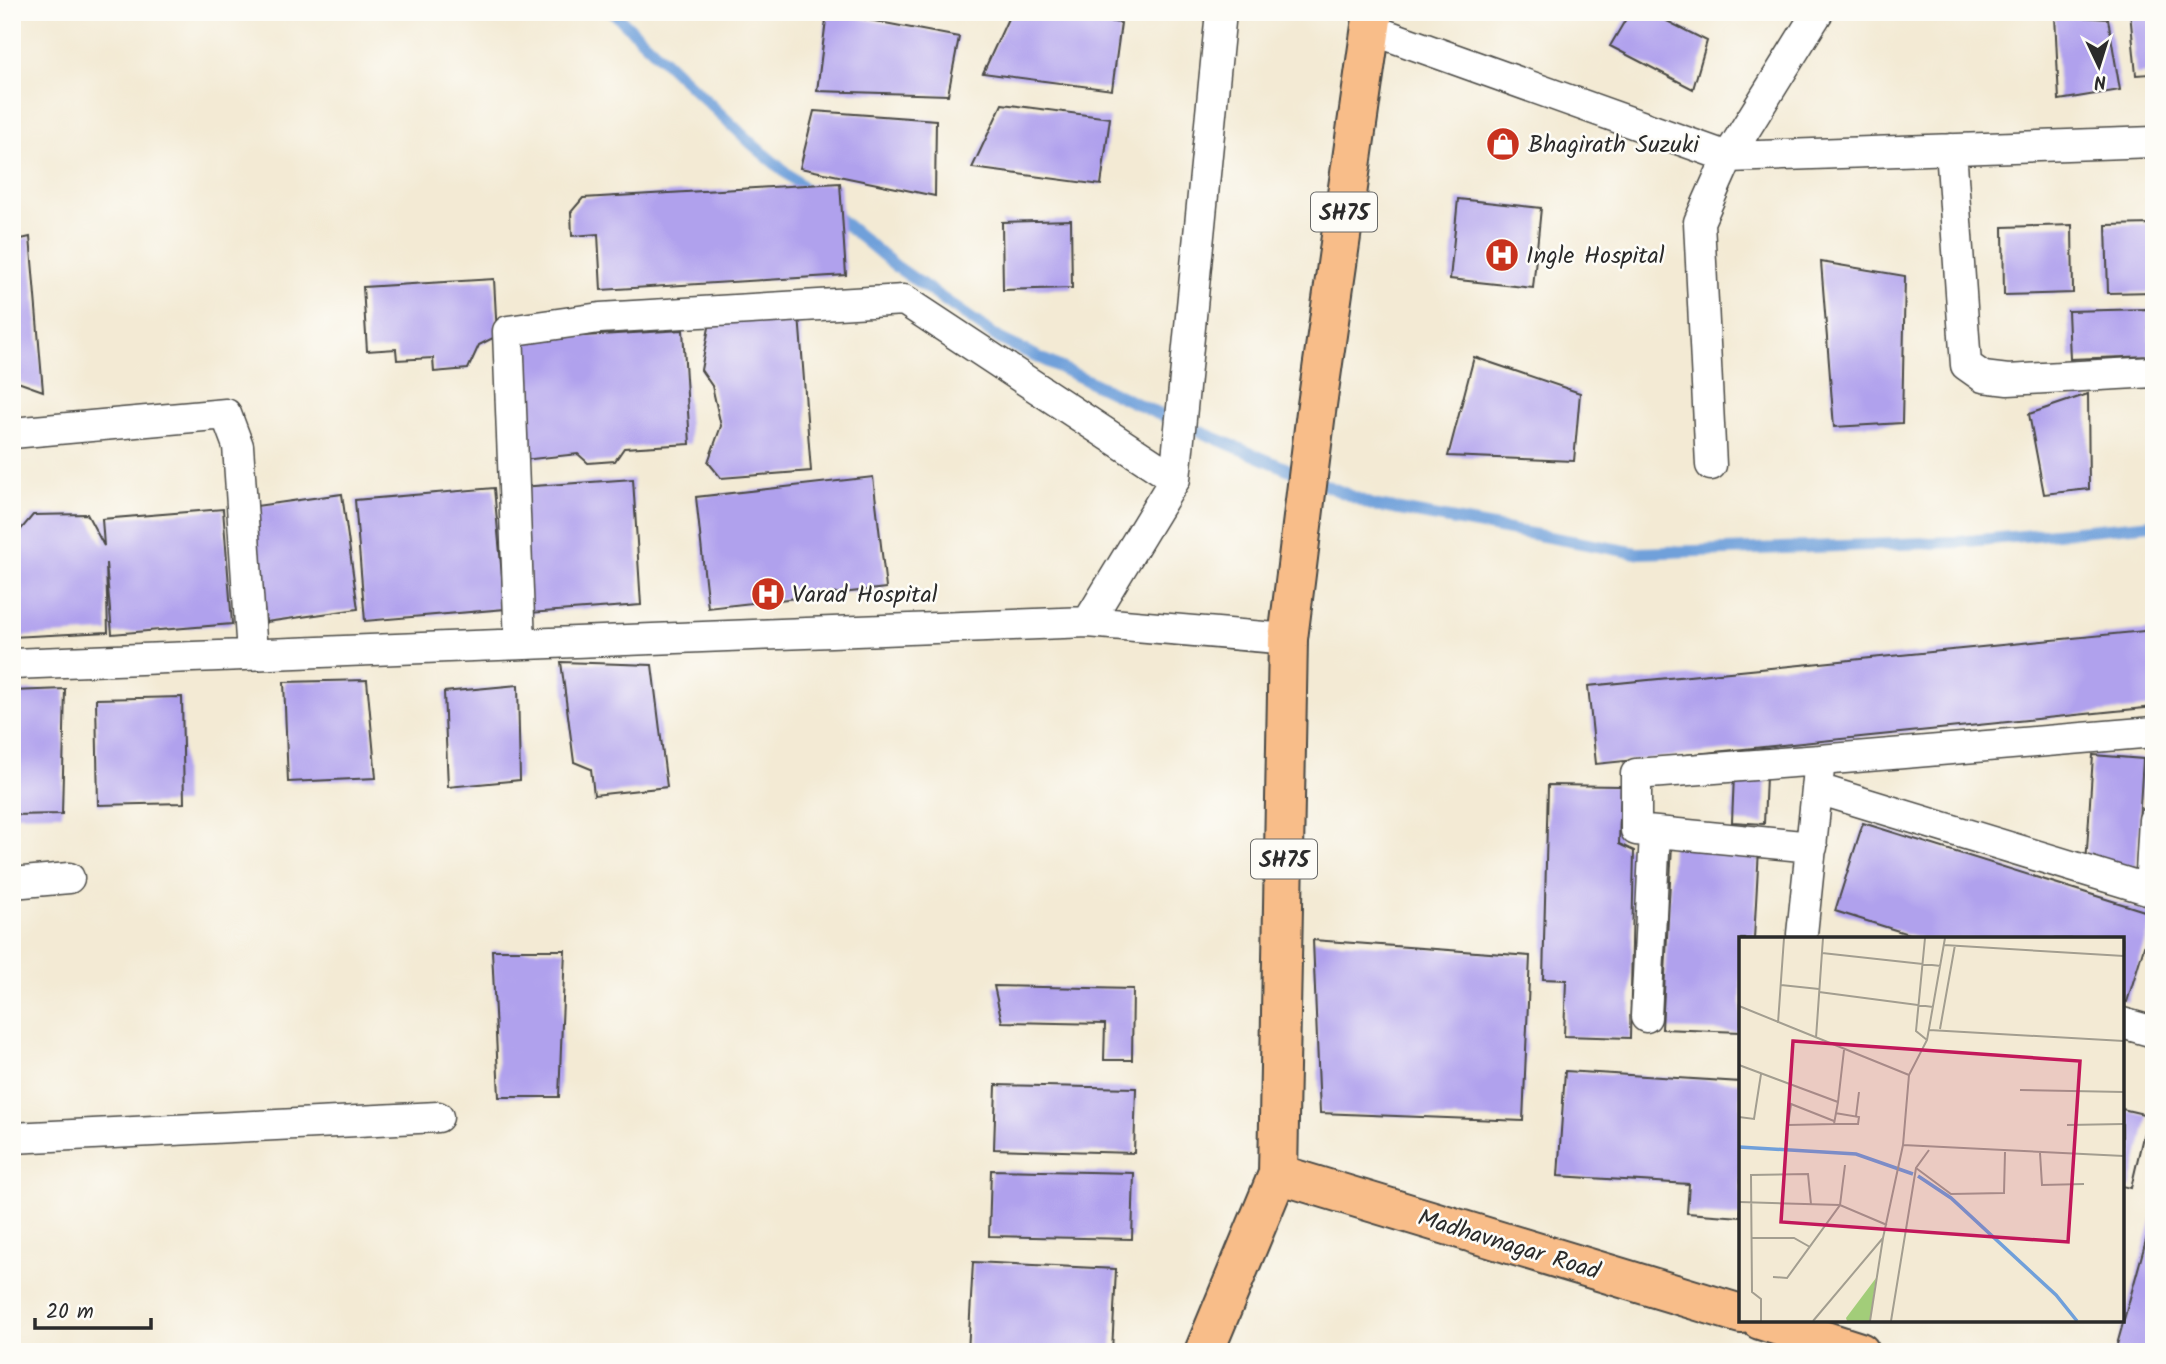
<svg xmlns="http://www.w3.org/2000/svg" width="2166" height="1364" font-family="Kalam,sans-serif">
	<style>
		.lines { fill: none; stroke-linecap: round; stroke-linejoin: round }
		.stream { stroke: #70a0da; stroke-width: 12 }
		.building { fill: #b0a1ed }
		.street-casing { stroke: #494844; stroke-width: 33 }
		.primary-casing { stroke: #494844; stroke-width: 42 }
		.street { stroke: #fff; stroke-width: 30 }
		.primary { stroke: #f8bd89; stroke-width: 38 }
		.labels { text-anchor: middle; stroke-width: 5; stroke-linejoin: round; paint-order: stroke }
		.shield { fill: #fdfcf7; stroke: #6a6a68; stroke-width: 2 }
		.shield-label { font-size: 23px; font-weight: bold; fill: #2b2b2b }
		.poi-label { font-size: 24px; fill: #2b2b2b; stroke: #fdfcf7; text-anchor: start }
		.street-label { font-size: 24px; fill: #2b2b2b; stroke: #fdfcf7 }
		.inset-river { fill: none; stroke: #70a0da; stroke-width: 3.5 }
		.inset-road { fill: none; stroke: #a39e90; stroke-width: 2 }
		.view { fill: #c2185b; fill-opacity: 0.15; stroke: #c2185b; stroke-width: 3.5 }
		.inset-edge { fill: none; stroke: #2b2b2b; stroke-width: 3.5 }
	</style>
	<rect width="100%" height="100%" fill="#fdfcf7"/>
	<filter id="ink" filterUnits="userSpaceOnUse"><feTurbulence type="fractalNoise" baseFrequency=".0143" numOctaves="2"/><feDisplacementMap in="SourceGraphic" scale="14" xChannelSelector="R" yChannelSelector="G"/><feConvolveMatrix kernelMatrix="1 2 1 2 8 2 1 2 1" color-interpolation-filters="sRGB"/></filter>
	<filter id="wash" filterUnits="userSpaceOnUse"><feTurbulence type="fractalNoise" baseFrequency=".00686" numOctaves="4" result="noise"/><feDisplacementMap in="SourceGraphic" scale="28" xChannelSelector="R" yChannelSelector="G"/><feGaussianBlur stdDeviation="1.57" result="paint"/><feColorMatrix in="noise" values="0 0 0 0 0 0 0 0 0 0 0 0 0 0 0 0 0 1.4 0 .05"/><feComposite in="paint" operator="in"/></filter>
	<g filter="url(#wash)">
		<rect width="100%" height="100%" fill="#f3ead4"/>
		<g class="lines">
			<path class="stream" d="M613,12L752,144L811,194
				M830,211L897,267L1000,339L1156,413L1372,505L1637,553L1957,542L2154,524"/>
		</g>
		<g id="blocks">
			<path class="building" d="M827,12L959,37L948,95L817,91Z
				M1011,12H1042L1121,23L1112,90L983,73Z
				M1630,12H1649L1707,41L1693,89L1610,46Z
				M2130,12H2154V90L2150,74L2136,75Z
				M2055,15L2108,19L2120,90L2059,100Z
				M1002,104L1110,118L1101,185L972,168Z
				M814,111L936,120L935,196L800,168Z
				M840,183L846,275L601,290L598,234L572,236L571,212L583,198Z
				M1458,199L1541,208L1533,288L1450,279Z
				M1071,220L1072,288L1003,290L1002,222Z
				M2154,224V292L2108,293L2106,225Z
				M2072,225L2073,293L2004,295L2003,227Z
				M30,237L43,391L12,380V241Z
				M1821,262L1905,276L1902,423L1834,427Z
				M494,279L497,336L479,345L468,369L434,372L433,358L397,360L396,349L367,351L363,287Z
				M2148,309L2150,356L2070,359L2068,311Z
				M799,315L811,471L721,478L708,462L721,426L712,386L701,370L710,322Z
				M683,330L690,444L624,448L615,461L588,463L578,454L523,460L517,340Z
				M1474,357L1580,393L1574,461L1448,456Z
				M2088,394L2089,489L2044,494L2029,414Z
				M873,477L886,588L708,608L696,497Z
				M633,479L641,605L529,613L520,487Z
				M494,488L505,609L365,621L355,500Z
				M342,494L358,609L266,622L249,507Z
				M223,509L232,624L112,634L106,563L108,632L12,637V540L33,515L87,514L104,546L102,519Z
				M2154,630V707L1596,764L1588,686Z
				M561,662L652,665L667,787L594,795L591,769L574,762Z
				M367,680L376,778L288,782L284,682Z
				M518,685L520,780L448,787L444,692Z
				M65,689L62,814L12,815V691Z
				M182,697L184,803L98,805L96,699Z
				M2093,755L2143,759L2136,869L2086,865Z
				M1734,775L1766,776L1764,824L1732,822Z
				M1548,785L1621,786L1619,844L1634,851L1630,1038L1564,1036L1566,980L1543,979Z
				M1863,823L2154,914L2127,1002L2122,1000V939H1924L1835,911Z
				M1672,845L1759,849L1754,939H1741V1032L1662,1029Z
				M1313,940L1530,956L1523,1121L1320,1113Z
				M492,950H565L559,1097H499Z
				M994,986L1133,989L1132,1060H1104L1105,1024L1002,1022Z
				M1565,1071L1741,1082V1217L1687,1213L1689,1184L1558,1176Z
				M996,1085L1136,1088L1134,1153L994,1149Z
				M2122,1109L2148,1115L2131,1188L2122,1186Z
				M991,1170L1134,1173L1132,1239L989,1236Z
				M2153,1215L2154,1352H2115Z
				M973,1262L1116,1269L1112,1352H968Z"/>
		</g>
	</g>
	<g filter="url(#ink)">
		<use href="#blocks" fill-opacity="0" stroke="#494844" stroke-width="2"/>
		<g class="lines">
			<g class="street-casing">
				<path id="street" d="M1370,29L1728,157L2154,142
					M1951,149L1966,365L1983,377L2008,380L2154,372
					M12,433L226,414L238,446L252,654
					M1711,465L1699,222L1728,157L1818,12
					M1088,622L1175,479L1221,12
					M520,644L508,331L600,318L904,300L1175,479
					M12,664L1088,622L1288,639
					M1818,789L2150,890L2154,820
					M1812,847L1636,830V774L1820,760
					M12,883L69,878
					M1802,934L1820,760L2154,732
					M1646,1017L1655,832
					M2122,1023L2154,1032
					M12,1138L438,1117"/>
			</g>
			<g class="primary-casing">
				<path id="primary" d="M1278,1174L1741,1314
					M1760,1320L1860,1352
					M1204,1352L1278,1174L1288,639L1316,412L1373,12"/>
			</g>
			<use href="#street" class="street"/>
			<use href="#primary" class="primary"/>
		</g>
	</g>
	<defs>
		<g id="shop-disc" transform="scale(1.75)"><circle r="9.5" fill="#c8321e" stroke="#fdfcf7"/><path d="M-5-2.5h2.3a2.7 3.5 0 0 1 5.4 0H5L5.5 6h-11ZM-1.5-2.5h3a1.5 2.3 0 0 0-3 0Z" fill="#fff"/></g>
		<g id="hospital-disc" transform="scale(1.75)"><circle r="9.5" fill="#c8321e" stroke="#fdfcf7"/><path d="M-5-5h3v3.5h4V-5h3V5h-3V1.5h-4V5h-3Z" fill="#fff"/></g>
	</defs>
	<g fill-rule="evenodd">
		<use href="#shop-disc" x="1503" y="144"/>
		<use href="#hospital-disc" x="1502" y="255"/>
		<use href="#hospital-disc" x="768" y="594"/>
	</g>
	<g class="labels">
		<g class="shield">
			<rect x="1311" y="192.5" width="66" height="39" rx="5"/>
			<rect x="1251" y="839.5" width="66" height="39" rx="5"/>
		</g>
		<g class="shield-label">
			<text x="1344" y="220">SH75</text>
			<text x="1284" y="867">SH75</text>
		</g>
		<g class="poi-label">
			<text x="1528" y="152">Bhagirath Suzuki</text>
			<text x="1526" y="263">Ingle Hospital</text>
			<text x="792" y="602">Varad Hospital</text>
		</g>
		<g class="street-label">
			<text transform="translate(1509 1244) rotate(17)" y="8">Madhavnagar Road</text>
		</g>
	</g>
	<g transform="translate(1739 937)">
		<rect width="385" height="385" fill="#f3ead4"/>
		<path d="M137,341L131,384H108L107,381Z" fill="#a2cd79"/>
		<path class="inset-river" d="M0,210L117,217L174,237M179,239L212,261L317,358L338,384"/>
		<path class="inset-road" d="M186,1L177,94L188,103M205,8L385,19M83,16L202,29M42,48L80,52M80,55L194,70M0,69L170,138M39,86L45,1M201,92L216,8M190,93L385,104M77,101L84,1M0,128L99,165L105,113M281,153L385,155M117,179L120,155M0,180L15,182L22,137M95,184L52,167L49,188L95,187L99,165M95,187H119L120,180L96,176M328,188L385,187M164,208L385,219M301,216L303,248L345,247M177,231L212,257L265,256L266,215M0,265L101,268L148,288M13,301H55L71,310M34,340L48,341L101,268L106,228M22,384V362L13,355L12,238L69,237L72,267M74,384L144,301L164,208L170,138L188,103L206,1M131,384L144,301M152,384L177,231L190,213"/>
		<path class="view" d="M54,104L341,124L329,305L42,285Z"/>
		<rect width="385" height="385" class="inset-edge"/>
	</g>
	<rect width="2166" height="1364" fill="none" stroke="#fdfcf7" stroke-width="42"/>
	<g transform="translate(2099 66) rotate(176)" stroke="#fdfcf7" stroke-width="5" paint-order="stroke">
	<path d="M0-5L12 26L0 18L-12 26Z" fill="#2b2b2b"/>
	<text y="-10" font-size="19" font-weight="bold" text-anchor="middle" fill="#2b2b2b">N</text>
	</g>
	<path d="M35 1318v10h116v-10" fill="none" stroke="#2b2b2b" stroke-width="3.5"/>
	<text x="46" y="1318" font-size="21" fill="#2b2b2b" stroke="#fdfcf7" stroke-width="5" paint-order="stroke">20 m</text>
</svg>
